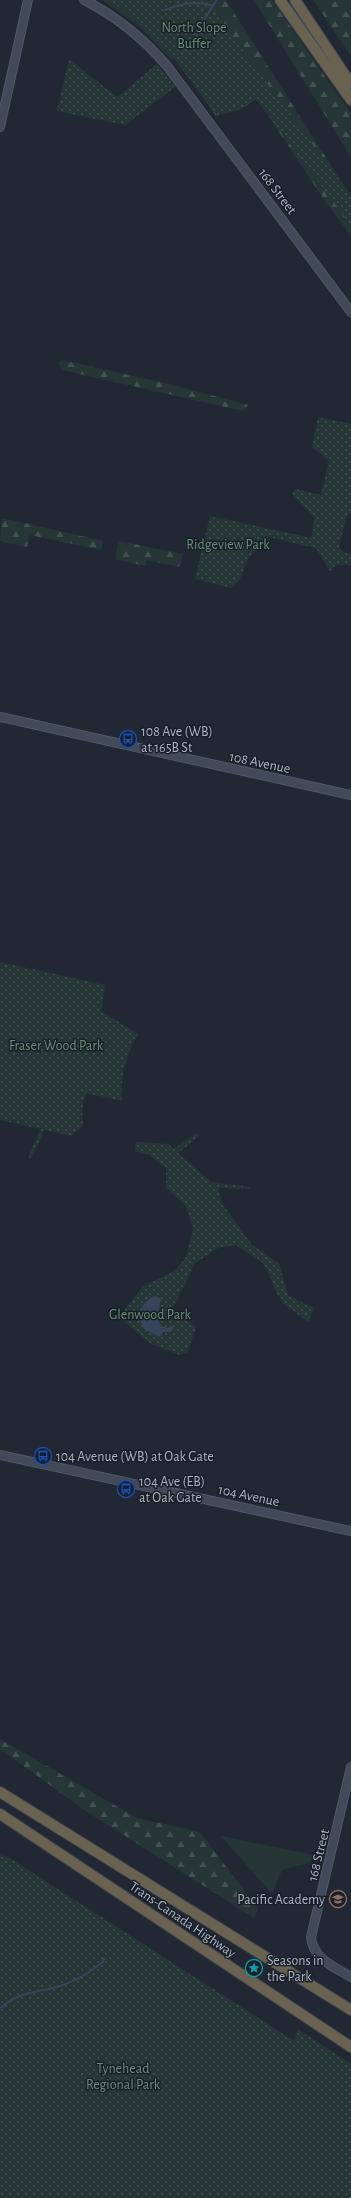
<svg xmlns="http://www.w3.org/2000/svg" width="351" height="2198" font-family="'Alegreya Sans',sans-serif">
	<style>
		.green { fill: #263637 }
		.forest { fill: url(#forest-firs) }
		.park { fill: url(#park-dots) }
		.water { fill: #37455c }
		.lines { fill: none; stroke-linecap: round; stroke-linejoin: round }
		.stream { stroke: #37455c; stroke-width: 2 }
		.secondary-casing { stroke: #515863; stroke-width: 10 }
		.highway-casing { stroke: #3e454f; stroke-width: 12 }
		.secondary { stroke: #424958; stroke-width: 8 }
		.highway { stroke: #6a6251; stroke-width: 10 }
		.labels { text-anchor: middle; stroke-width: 3; stroke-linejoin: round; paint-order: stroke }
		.park-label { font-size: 14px; fill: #689073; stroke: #191f29 }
		.street-label { font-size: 14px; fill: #aeb5c2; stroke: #191f29 }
		.poi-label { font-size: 14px; fill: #aeb5c2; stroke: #191f29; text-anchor: start }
	</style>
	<defs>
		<pattern id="forest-firs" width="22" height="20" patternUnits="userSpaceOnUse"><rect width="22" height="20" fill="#263637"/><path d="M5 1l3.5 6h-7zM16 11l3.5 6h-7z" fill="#435152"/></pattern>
		<pattern id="park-dots" width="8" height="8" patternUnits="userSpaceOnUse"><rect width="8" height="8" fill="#263637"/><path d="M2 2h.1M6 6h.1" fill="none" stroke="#435152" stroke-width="1.8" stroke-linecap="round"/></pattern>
	</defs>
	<rect width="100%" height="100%" fill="#212834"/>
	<path class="green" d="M102,0H114L157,35L173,56L172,61L139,26Z
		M221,1836L314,1855L309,1863L282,1870L272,1894Z"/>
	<path class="forest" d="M124,0H226L351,197V236L325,201L257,99L239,110L216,116L180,66L184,57Z
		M254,0H272L351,114V157Z
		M313,0H351V56Z
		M62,360L169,384L248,405L243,411L62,370L58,363Z
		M2,518L103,541L101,550L30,535L27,547L0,541Z
		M119,541L183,554L179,567L147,560L145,566L115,559Z
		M0,1739L137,1818L200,1832L258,1909L254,1918L83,1809L0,1749Z"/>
	<path class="park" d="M108,0H205L351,195V225L256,99L240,109L217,115C184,72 155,28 108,0Z
		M69,59L117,97L157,64L175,87L125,125L57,111Z
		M318,417L351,424V510L346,518L339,547L343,552L351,554V565H337L330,571L316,548L269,537L248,558L240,579L231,588L195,579L210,516L311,538L315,518L292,494L295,489L321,495L329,461L312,447Z
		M0,962L105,985L101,1011L138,1034C126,1054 120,1076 122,1101L86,1093L82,1109L83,1126L71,1136L45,1130L31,1158L28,1157L41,1129L0,1120Z
		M196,1133L199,1136L178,1153L211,1182L251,1187V1189L219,1188L221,1202L252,1245L279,1263L288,1295L314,1308L308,1322L283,1303L274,1288L268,1271L262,1262L236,1245L218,1248L195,1263L172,1310L196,1327L188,1352L180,1355L151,1344L119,1317L143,1286L175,1271L186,1257L193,1228L185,1205L166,1188V1168L147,1154L135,1151L136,1142L168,1144L174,1149Z
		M0,1855L8,1857L294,2041L298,2029L351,2064V2198H0Z"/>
	<path class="water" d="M155,1296L161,1299L157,1318L161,1326L168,1328L172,1326L173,1328L171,1332H163L160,1337L144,1329L137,1315C142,1305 146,1300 155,1296Z"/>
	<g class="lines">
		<path class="stream" d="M165,10C181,4 197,0 213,6
			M192,48L201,24L217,0
			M0,2008C24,1989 34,1994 60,1986C76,1981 90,1972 103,1962L104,1959"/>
		<g class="secondary-casing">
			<path id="secondary" d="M84,0C118,17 143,38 167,66L351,312
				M0,127L28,0
				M0,717L351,795
				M0,1455L351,1531
				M351,1767L311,1937C313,1959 334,1967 351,1977"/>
		</g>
		<g class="highway-casing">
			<path id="highway" d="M280,0L351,100
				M295,0L351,84
				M0,1792L351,2010
				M0,1814L351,2047"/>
		</g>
		<use href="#secondary" class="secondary"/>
		<use href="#highway" class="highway"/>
	</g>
	<defs>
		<g id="bus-ring" transform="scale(0.9)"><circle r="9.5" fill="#191f29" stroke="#1a4fb4" stroke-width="1.5"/><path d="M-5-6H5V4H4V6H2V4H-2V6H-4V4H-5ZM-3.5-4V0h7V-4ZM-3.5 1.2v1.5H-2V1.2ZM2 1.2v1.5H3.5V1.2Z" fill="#1a4fb4"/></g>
		<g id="school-ring" transform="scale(0.9)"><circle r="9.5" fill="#191f29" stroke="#8d6e63" stroke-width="1.5"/><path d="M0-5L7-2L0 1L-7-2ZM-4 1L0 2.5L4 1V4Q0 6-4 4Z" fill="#8d6e63"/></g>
		<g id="sight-ring" transform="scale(0.9)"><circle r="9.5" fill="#191f29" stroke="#0f9aa8" stroke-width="1.5"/><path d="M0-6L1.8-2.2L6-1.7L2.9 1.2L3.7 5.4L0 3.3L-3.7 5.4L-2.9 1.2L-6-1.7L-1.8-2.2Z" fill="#0f9aa8"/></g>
	</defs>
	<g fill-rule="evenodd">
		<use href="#bus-ring" x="128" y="739"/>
		<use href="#bus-ring" x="43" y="1456"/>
		<use href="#bus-ring" x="126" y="1489"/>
		<use href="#school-ring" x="338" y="1899"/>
		<use href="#sight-ring" x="254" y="1968"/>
	</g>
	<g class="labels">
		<g class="park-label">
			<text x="194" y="32">North Slope<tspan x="194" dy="16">Buffer</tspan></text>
			<text x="228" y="549">Ridgeview Park</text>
			<text x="56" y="1050">Fraser Wood Park</text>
			<text x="150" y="1319">Glenwood Park</text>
			<text x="123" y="2073">Tynehead<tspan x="123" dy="16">Regional Park</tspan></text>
		</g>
		<g class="street-label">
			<text transform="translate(278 191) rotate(53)" y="5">168 Street</text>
			<text transform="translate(260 762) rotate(12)" y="5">108 Avenue</text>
			<text transform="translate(249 1495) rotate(12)" y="5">104 Avenue</text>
			<text transform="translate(318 1855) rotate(-76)" y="5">168 Street</text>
			<text transform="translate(183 1919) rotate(34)" y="5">Trans-Canada Highway</text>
		</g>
		<g class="poi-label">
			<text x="141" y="736">108 Ave (WB)<tspan x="141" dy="16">at 165B St</tspan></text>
			<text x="56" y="1461">104 Avenue (WB) at Oak Gate</text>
			<text x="139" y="1486">104 Ave (EB)<tspan x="139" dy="16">at Oak Gate</tspan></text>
			<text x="325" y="1904" text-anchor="end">Pacific Academy</text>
			<text x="267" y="1965">Seasons in<tspan x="267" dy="16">the Park</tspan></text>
		</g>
	</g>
</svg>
